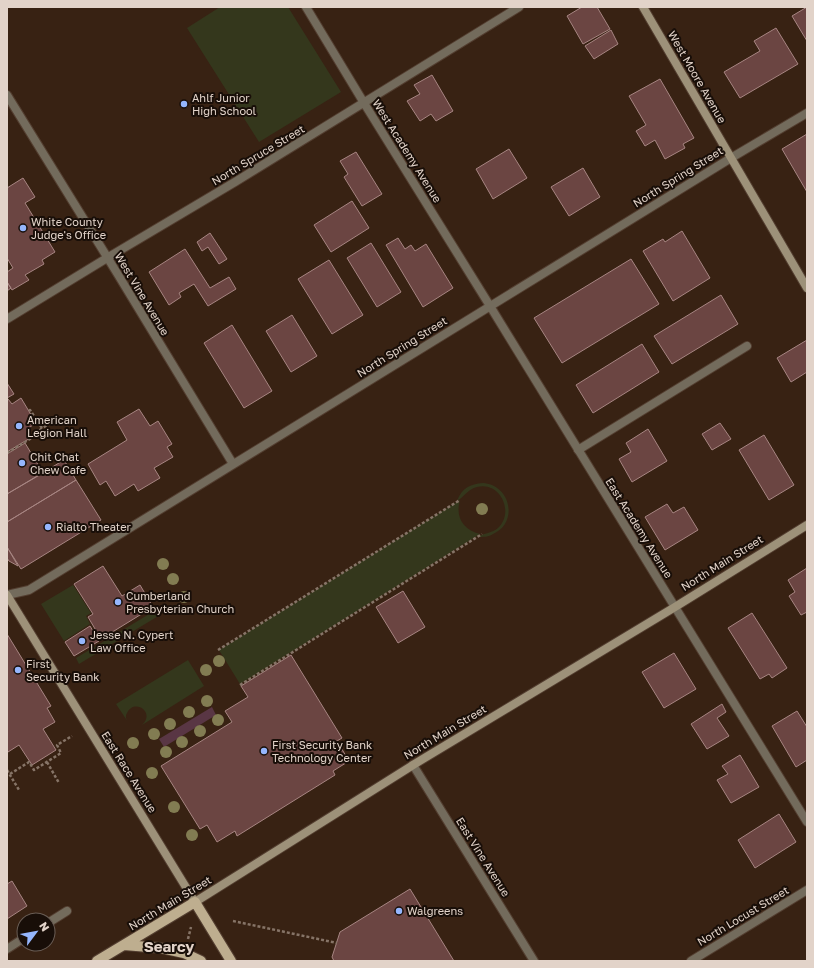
<svg xmlns="http://www.w3.org/2000/svg" width="814" height="968" font-family="'Golos Text',sans-serif">
	<style>
		.green { fill: #34371c }
		.water { fill: #593644 }
		.building { fill: #6b4542; stroke: #a78582 }
		.lines { fill: none; stroke-linecap: round; stroke-linejoin: round }
		.lane-casing { stroke: #533e30; stroke-width: 10 }
		.street-casing { stroke: #533e30; stroke-width: 10 }
		.secondary-casing { stroke: #533e30; stroke-width: 10 }
		.primary-casing { stroke: #533e30; stroke-width: 12 }
		.path { stroke: #867467; stroke-width: 2.5; stroke-dasharray: 3 2; stroke-linecap: butt }
		.lane { stroke: #736b5c; stroke-width: 8 }
		.street { stroke: #736b5c; stroke-width: 8 }
		.secondary { stroke: #9d9179; stroke-width: 8 }
		.primary { stroke: #beae8f; stroke-width: 10 }
		.tree { fill: #827c52 }
		.poi-dot { fill: #95b6fd; stroke: #180e08; stroke-width: 1.5 }
		.labels { text-anchor: middle; stroke-width: 4; stroke-linejoin: round; paint-order: stroke }
		.street-label { font-size: 11px; fill: #e2d3c9; stroke: #180e08 }
		.poi-label { font-size: 11px; fill: #e2d3c9; stroke: #180e08; text-anchor: start }
		.district-label { font-size: 15px; font-weight: bold; fill: #e2d3c9; stroke: #180e08 }
	</style>
	<rect width="100%" height="100%" fill="#382213"/>
	<path class="green" d="M220,7H288L341,92L259,142L187,28Z
		M483,483C486,483 489,484 492,485C513,494 515,525 493,534C489,537 483,537 478,537C484,533 492,533 498,528C515,512 500,481 477,487C468,489 464,497 457,501C462,488 470,484 483,483Z
		M460,500C455,517 463,530 480,534L240,684L219,650Z
		M73,585L91,613L86,616L90,624L64,641L41,604Z
		M156,610L160,615L79,664L76,658Z
		M188,660L204,686L142,725C156,712 134,698 127,713C125,716 126,719 128,722L116,704Z"/>
	<path class="water" d="M212,707L216,715L164,747L159,739Z"/>
	<path class="building" d="M582,7H597L610,29L583,44L567,16Z
		M807,7V41L792,16Z
		M776,28L798,64L740,98L724,72L760,51L754,41Z
		M611,30L618,44L594,59L585,46Z
		M432,75L453,111L436,121L431,114L420,121L407,101L420,94L414,85Z
		M660,79L694,138L683,144L685,148L665,159L655,140L645,146L636,131L646,125L629,96Z
		M807,134V192L782,149Z
		M509,149L527,178L493,199L476,169Z
		M356,152L382,194L362,206L344,177L348,174L340,161Z
		M583,168L600,197L569,216L551,187Z
		M23,178L35,197L25,203L55,252L42,260L44,264L25,275L29,280L12,290L7,282V272L13,268L7,258V188Z
		M352,201L369,228L331,252L314,225Z
		M682,231L710,278L673,301L643,251L663,239L665,242Z
		M210,233L227,259L219,264L208,247L202,251L197,242Z
		M398,238L405,249L411,245L415,251L426,244L453,288L423,307L386,245Z
		M371,243L401,292L377,307L347,258Z
		M185,249L210,288L229,277L236,289L208,306L194,284L179,293L181,297L169,305L149,272Z
		M631,259L659,304L562,363L534,318Z
		M329,260L363,315L332,334L298,279Z
		M7,282L11,288L7,291Z
		M721,295L738,324L672,364L654,336Z
		M292,315L317,356L291,372L266,331Z
		M232,325L272,391L244,408L204,343Z
		M807,340V372L791,382L777,358Z
		M642,344L659,372L593,413L576,385Z
		M7,383L14,394L7,398Z
		M21,398L36,423L27,429L32,437L7,452V399H8L12,404Z
		M139,409L150,426L158,421L172,444L167,447L173,457L154,468L160,478L138,491L134,484L115,496L106,481L100,485L88,464L127,440L117,422Z
		M720,423L731,439L712,450L702,434Z
		M648,429L667,461L632,482L619,459L631,452L626,443Z
		M764,435L794,485L769,500L739,450Z
		M25,443L43,473L7,494V454Z
		M64,460L76,480L7,522V494Z
		M76,480L101,520L21,569L7,547V522Z
		M667,504L673,513L684,507L698,530L665,550L645,517Z
		M7,547L14,559L18,566L9,561L7,558Z
		M103,566L122,596L140,585L153,607L101,639L88,617L93,614L74,584Z
		M807,568V612L801,615L789,596L795,592L788,580Z
		M403,591L425,627L398,643L376,607Z
		M752,613L787,668L772,678L769,674L760,679L728,628Z
		M90,626L99,641L74,656L65,642Z
		M7,634L51,706L47,708L55,722L43,729L56,750L32,765L19,745L8,752L7,750Z
		M674,653L696,689L664,708L642,672Z
		M291,655L342,738L337,741L349,761L333,771L335,775L237,836L235,831L217,842L207,825L200,829L161,766L232,722L225,711L248,697L241,686Z
		M722,704L726,712L717,718L729,736L707,749L691,724Z
		M797,711L807,727V760L796,767L772,726Z
		M740,755L759,787L731,803L717,780L728,774L722,766Z
		M779,814L796,842L755,868L738,840Z
		M12,881L27,906L7,919V884Z
		M410,889L454,961H334L332,957L340,932Z"/>
	<g class="lines">
		<g class="lane-casing">
			<path id="lane" d="M578,450L747,346
				M48,923L67,911
				M7,949L24,938"/>
		</g>
		<g class="street-casing">
			<path id="street" d="M306,7L364,103L490,306L807,822
				M7,95L117,273L233,464
				M7,319L107,258L235,182L519,7
				M7,595L29,590L731,158L807,113
				M413,765L534,961
				M691,961L807,890"/>
		</g>
		<g class="secondary-casing">
			<path id="secondary" d="M643,7L807,288
				M7,595L195,902L413,765L675,607L807,525"/>
		</g>
		<g class="primary-casing">
			<path id="primary" d="M124,945L161,948L184,953L201,961
				M97,961L195,902L231,961"/>
		</g>
		<path class="path" d="M29,411L30,410L42,428L53,422
			M7,453L33,437L42,428
			M218,650L460,500
			M240,685L482,534
			M47,762L59,783
			M7,770L19,790
			M10,774L29,762L34,770L61,753L57,745L72,736
			M233,921L337,943
			M188,939L191,927"/>
		<use href="#lane" class="lane"/>
		<use href="#street" class="street"/>
		<use href="#secondary" class="secondary"/>
		<use href="#primary" class="primary"/>
	</g>
	<g class="tree">
		<circle cx="482" cy="509" r="6"/>
		<circle cx="163" cy="564" r="6"/>
		<circle cx="173" cy="579" r="6"/>
		<circle cx="184" cy="597" r="6"/>
		<circle cx="219" cy="661" r="6"/>
		<circle cx="206" cy="670" r="6"/>
		<circle cx="207" cy="701" r="6"/>
		<circle cx="189" cy="712" r="6"/>
		<circle cx="218" cy="720" r="6"/>
		<circle cx="170" cy="724" r="6"/>
		<circle cx="200" cy="731" r="6"/>
		<circle cx="154" cy="734" r="6"/>
		<circle cx="182" cy="742" r="6"/>
		<circle cx="133" cy="743" r="6"/>
		<circle cx="166" cy="752" r="6"/>
		<circle cx="152" cy="773" r="6"/>
		<circle cx="174" cy="807" r="6"/>
		<circle cx="192" cy="835" r="6"/>
	</g>
	<g class="poi-dot">
		<circle cx="184" cy="104" r="4"/>
		<circle cx="23" cy="228" r="4"/>
		<circle cx="19" cy="426" r="4"/>
		<circle cx="22" cy="463" r="4"/>
		<circle cx="48" cy="527" r="4"/>
		<circle cx="118" cy="602" r="4"/>
		<circle cx="82" cy="641" r="4"/>
		<circle cx="18" cy="670" r="4"/>
		<circle cx="264" cy="751" r="4"/>
		<circle cx="399" cy="911" r="4"/>
	</g>
	<g class="labels">
		<g class="street-label">
			<text transform="translate(697 77) rotate(60)" y="4">West Moore Avenue</text>
			<text transform="translate(407 151) rotate(58)" y="4">West Academy Avenue</text>
			<text transform="translate(258 155) rotate(-31)" y="4">North Spruce Street</text>
			<text transform="translate(678 177) rotate(-32)" y="4">North Spring Street</text>
			<text transform="translate(142 294) rotate(59)" y="4">West Vine Avenue</text>
			<text transform="translate(402 347) rotate(-32)" y="4">North Spring Street</text>
			<text transform="translate(639 528) rotate(58)" y="4">East Academy Avenue</text>
			<text transform="translate(722 563) rotate(-32)" y="4">North Main Street</text>
			<text transform="translate(445 732) rotate(-31)" y="4">North Main Street</text>
			<text transform="translate(129 772) rotate(58)" y="4">East Race Avenue</text>
			<text transform="translate(483 857) rotate(58)" y="4">East Vine Avenue</text>
			<text transform="translate(170 903) rotate(-31)" y="4">North Main Street</text>
			<text transform="translate(743 916) rotate(-31)" y="4">North Locust Street</text>
		</g>
		<g class="poi-label">
			<text x="192" y="102">Ahlf Junior<tspan x="192" dy="13">High School</tspan></text>
			<text x="31" y="226">White County<tspan x="31" dy="13">Judge's Office</tspan></text>
			<text x="27" y="424">American<tspan x="27" dy="13">Legion Hall</tspan></text>
			<text x="30" y="461">Chit Chat<tspan x="30" dy="13">Chew Cafe</tspan></text>
			<text x="56" y="531">Rialto Theater</text>
			<text x="126" y="600">Cumberland<tspan x="126" dy="13">Presbyterian Church</tspan></text>
			<text x="90" y="639">Jesse N. Cypert<tspan x="90" dy="13">Law Office</tspan></text>
			<text x="26" y="668">First<tspan x="26" dy="13">Security Bank</tspan></text>
			<text x="272" y="749">First Security Bank<tspan x="272" dy="13">Technology Center</tspan></text>
			<text x="407" y="915">Walgreens</text>
		</g>
		<g class="district-label">
			<text x="169" y="952">Searcy</text>
		</g>
	</g>
	<rect width="814" height="968" fill="none" stroke="#e2d3c9" stroke-width="16"/>
	<g transform="translate(36 932) rotate(58)"><circle r="19" fill="#180e08" stroke="#695d55"/>
	<path d="M0-3L7 15L0 10L-7 15Z" fill="#95b6fd"/>
	<text y="-6" font-size="11" font-weight="bold" text-anchor="middle" fill="#e2d3c9">N</text>
	</g>
</svg>
